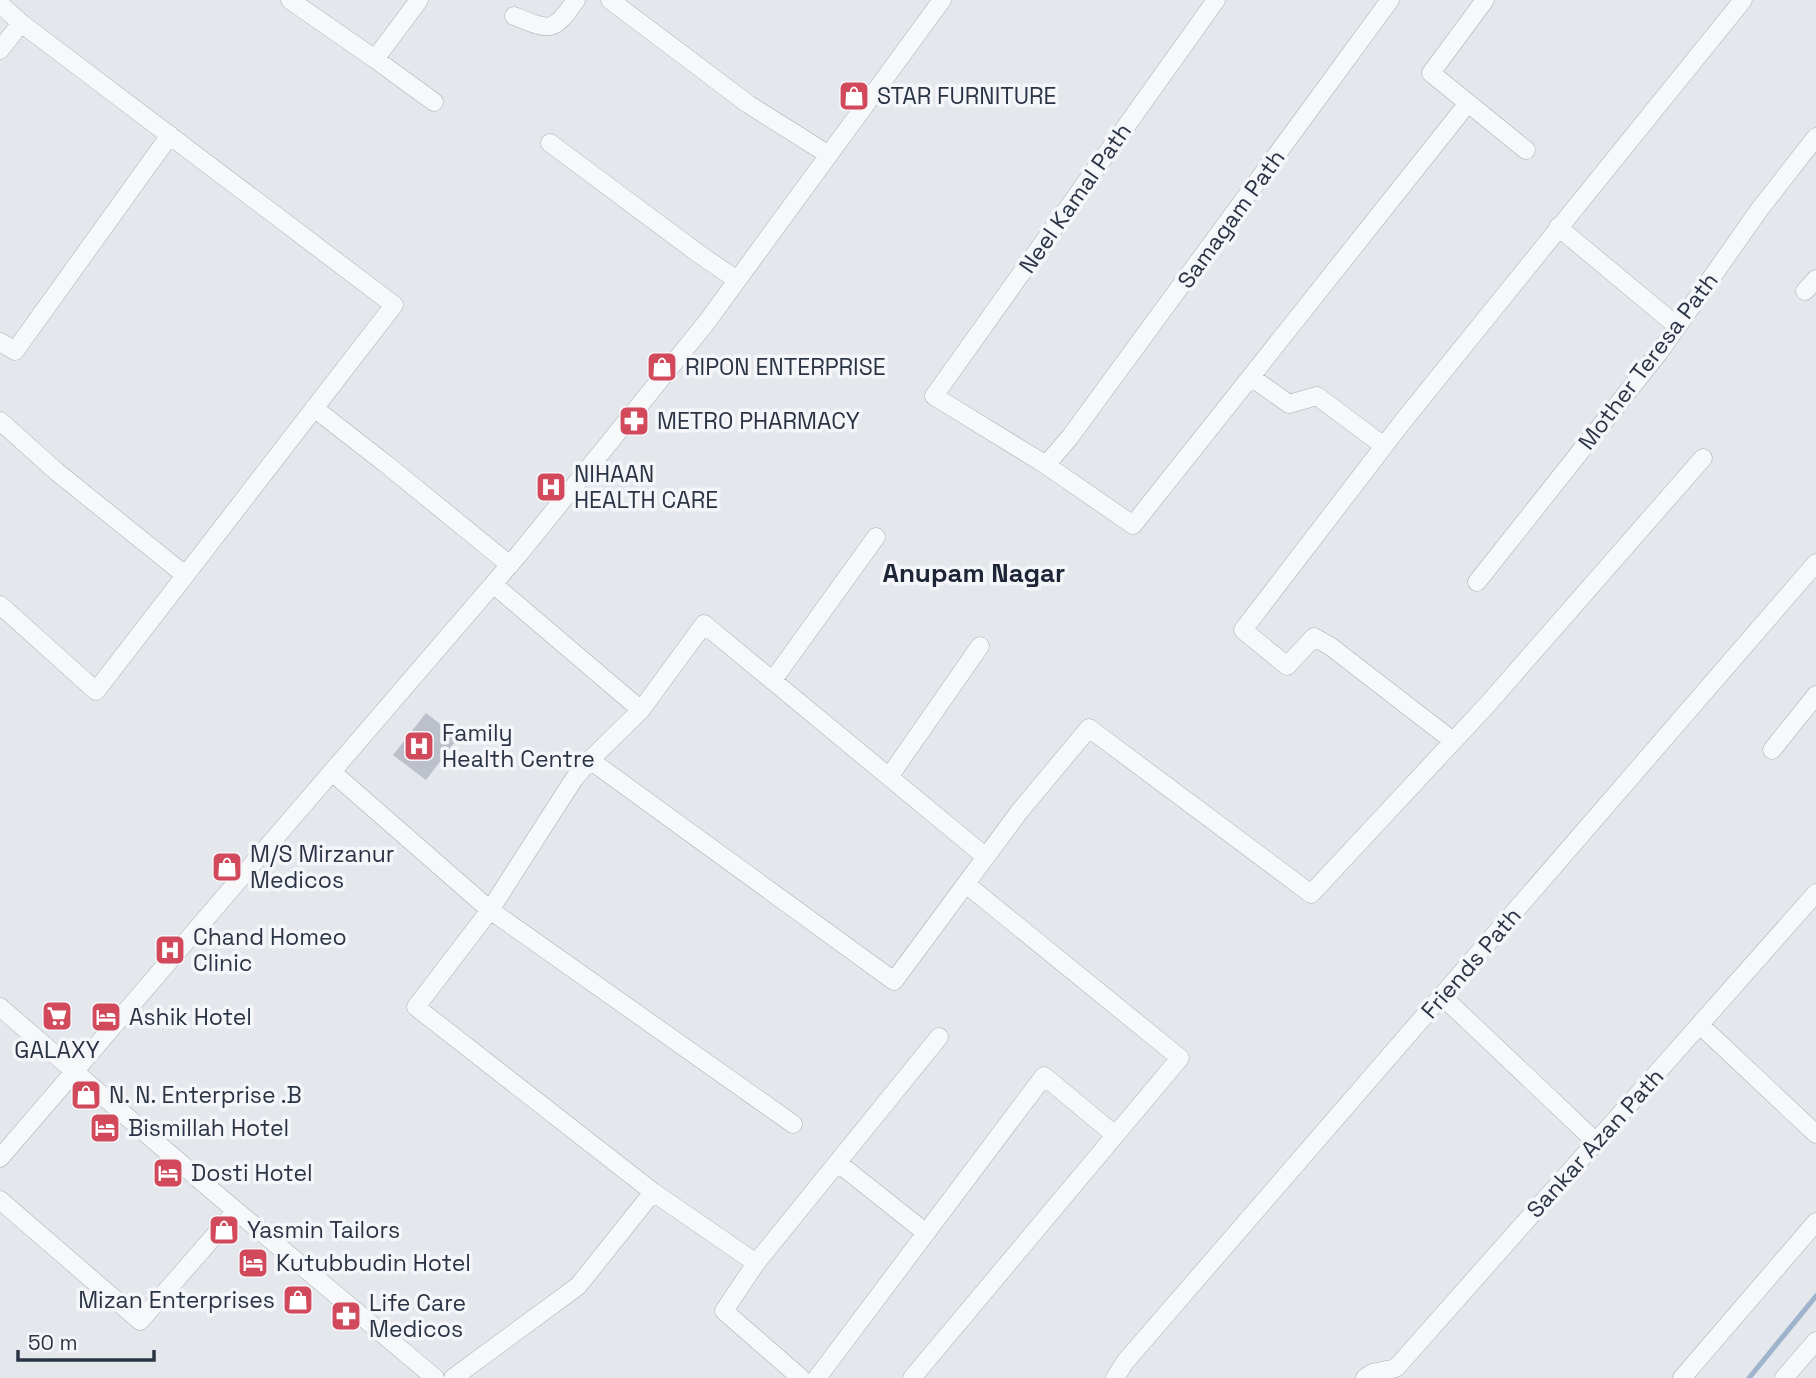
<svg xmlns="http://www.w3.org/2000/svg" width="1816" height="1378" font-family="'Space Grotesk',sans-serif">
	<style>
		.lines { fill: none; stroke-linecap: round; stroke-linejoin: round }
		.stream { stroke: #9fb4cc; stroke-width: 5 }
		.building { fill: #bbc0ca }
		.minor-casing { stroke: #a9aeb7; stroke-width: 19 }
		.minor { stroke: #f7f8fa; stroke-width: 18 }
		.labels { text-anchor: middle; stroke-width: 7; stroke-linejoin: round; paint-order: stroke }
		.poi-label { font-size: 23px; fill: #2b3445; stroke: #f4f6f9; text-anchor: start }
		.street-label { font-size: 23px; fill: #2b3445; stroke: #f4f6f9 }
		.quarter-label { font-size: 26px; font-weight: bold; fill: #1d2536; stroke: #f4f6f9 }
	</style>
	<rect width="100%" height="100%" fill="#e4e7ec"/>
	<g class="lines">
		<path class="stream" d="M1749,1378L1816,1296"/>
	</g>
	<path class="building" d="M426,713L458,738L426,780L393,755Z"/>
	<g class="lines">
		<g class="minor-casing">
			<path id="minor" d="M290,0L375,59L434,102
				M610,0L748,104L829,155
				M1390,0L1070,437L1046,465L1133,525L1468,103
				M1485,0L1431,73L1526,150
				M0,4L21,23L394,305L96,691L0,605
				M514,16C551,31 553,33 576,0
				M0,50L21,23
				M375,59L419,0
				M550,143L699,254L737,280
				M1558,227L1677,326
				M1805,291L1816,279
				M0,342L15,351L170,135
				M1251,377L1289,404L1317,396L1384,446
				M314,408L386,464L510,565
				M0,421L57,472L185,575
				M1046,465L934,396L1216,0
				M1477,582L1660,351L1759,210L1816,137
				M493,584L641,710
				M773,680L876,537
				M1453,741L1330,646L1314,637L1287,666L1243,630L1404,420L1743,0
				M1772,750L1816,695
				M590,760L894,981L1019,812L1089,728L1311,894L1487,705L1703,458
				M332,772L490,910L793,1124
				M889,777L980,646
				M1443,997L1596,1142
				M0,1007L208,1187L435,1378
				M1700,1025L1816,1134
				M939,1037L756,1263L653,1192L416,1007L490,910L574,779L590,760L641,710L704,624L986,857
				M0,1158L519,554L706,323L942,0
				M838,1163L925,1232
				M0,1200L140,1321L236,1211
				M756,1263L724,1311L801,1378
				M453,1378L578,1286L653,1192
				M817,1378L1044,1076L1115,1135
				M912,1378L1180,1058L966,884
				M1115,1378L1125,1362L1816,563
				M1365,1378L1372,1373L1396,1368L1816,893
				M1682,1378L1816,1222
				M1784,1378L1816,1341"/>
		</g>
		<use href="#minor" class="minor"/>
	</g>
	<defs>
		<g id="shop-square" transform="scale(1.575)"><rect x="-9" y="-9" width="18" height="18" rx="4" fill="#d1495b" stroke="#f4f6f9"/><path d="M-5-2.5h2.3a2.7 3.5 0 0 1 5.4 0H5L5.5 6h-11ZM-1.5-2.5h3a1.5 2.3 0 0 0-3 0Z" fill="#fff"/></g>
		<g id="pharmacy-square" transform="scale(1.575)"><rect x="-9" y="-9" width="18" height="18" rx="4" fill="#d1495b" stroke="#f4f6f9"/><path d="M-2-6h4v4h4v4h-4v4h-4v-4h-4v-4h4Z" fill="#fff"/></g>
		<g id="hospital-square" transform="scale(1.575)"><rect x="-9" y="-9" width="18" height="18" rx="4" fill="#d1495b" stroke="#f4f6f9"/><path d="M-5-5h3v3.5h4V-5h3V5h-3V1.5h-4V5h-3Z" fill="#fff"/></g>
		<g id="supermarket-square" transform="scale(1.575)"><rect x="-9" y="-9" width="18" height="18" rx="4" fill="#d1495b" stroke="#f4f6f9"/><path d="M-6-5.5h2.5l.6 2H6L4.5 2H-2.5L-4.4-4H-6ZM-1.5 3.2a1.3 1.3 0 1 0 .1 0ZM3 3.2a1.3 1.3 0 1 0 .1 0Z" fill="#fff"/></g>
		<g id="hotel-square" transform="scale(1.575)"><rect x="-9" y="-9" width="18" height="18" rx="4" fill="#d1495b" stroke="#f4f6f9"/><path d="M-6-4.5h1.5V1H6V5H4.5V3h-9V5H-6ZM-4 0a1.8 1.8 0 1 1 3.6 0ZM.5 0V-2.5h3Q6-2.5 6 0Z" fill="#fff"/></g>
	</defs>
	<g fill-rule="evenodd">
		<use href="#shop-square" x="854" y="96"/>
		<use href="#shop-square" x="662" y="367"/>
		<use href="#pharmacy-square" x="634" y="421"/>
		<use href="#hospital-square" x="551" y="487"/>
		<use href="#hospital-square" x="419" y="746"/>
		<use href="#shop-square" x="227" y="867"/>
		<use href="#hospital-square" x="170" y="950"/>
		<use href="#supermarket-square" x="57" y="1016"/>
		<use href="#hotel-square" x="106" y="1017"/>
		<use href="#shop-square" x="86" y="1095"/>
		<use href="#hotel-square" x="105" y="1128"/>
		<use href="#hotel-square" x="168" y="1173"/>
		<use href="#shop-square" x="224" y="1230"/>
		<use href="#hotel-square" x="253" y="1263"/>
		<use href="#shop-square" x="298" y="1300"/>
		<use href="#pharmacy-square" x="346" y="1316"/>
	</g>
	<g class="labels">
		<g class="poi-label">
			<text x="877" y="104">STAR FURNITURE</text>
			<text x="685" y="375">RIPON ENTERPRISE</text>
			<text x="657" y="429">METRO PHARMACY</text>
			<text x="574" y="482">NIHAAN<tspan x="574" dy="26">HEALTH CARE</tspan></text>
			<text x="442" y="741">Family<tspan x="442" dy="26">Health Centre</tspan></text>
			<text x="250" y="862">M/S Mirzanur<tspan x="250" dy="26">Medicos</tspan></text>
			<text x="193" y="945">Chand Homeo<tspan x="193" dy="26">Clinic</tspan></text>
			<text x="129" y="1025">Ashik Hotel</text>
			<text x="57" y="1058" text-anchor="middle">GALAXY</text>
			<text x="109" y="1103">N. N. Enterprise .B</text>
			<text x="128" y="1136">Bismillah Hotel</text>
			<text x="191" y="1181">Dosti Hotel</text>
			<text x="247" y="1238">Yasmin Tailors</text>
			<text x="276" y="1271">Kutubbudin Hotel</text>
			<text x="275" y="1308" text-anchor="end">Mizan Enterprises</text>
			<text x="369" y="1311">Life Care<tspan x="369" dy="26">Medicos</tspan></text>
		</g>
		<g class="street-label">
			<text transform="translate(1075 198) rotate(-55)" y="8">Neel Kamal Path</text>
			<text transform="translate(1231 219) rotate(-54)" y="8">Samagam Path</text>
			<text transform="translate(1648 361) rotate(-53)" y="8">Mother Teresa Path</text>
			<text transform="translate(1471 963) rotate(-49)" y="8">Friends Path</text>
			<text transform="translate(1595 1143) rotate(-48)" y="8">Sankar Azan Path</text>
		</g>
		<g class="quarter-label">
			<text x="974" y="582">Anupam Nagar</text>
		</g>
	</g>
	<path d="M18 1350v10h136v-10" fill="none" stroke="#2b3445" stroke-width="3.5"/>
	<text x="28" y="1350" font-size="21" fill="#2b3445" stroke="#f4f6f9" stroke-width="5" paint-order="stroke">50 m</text>
</svg>
